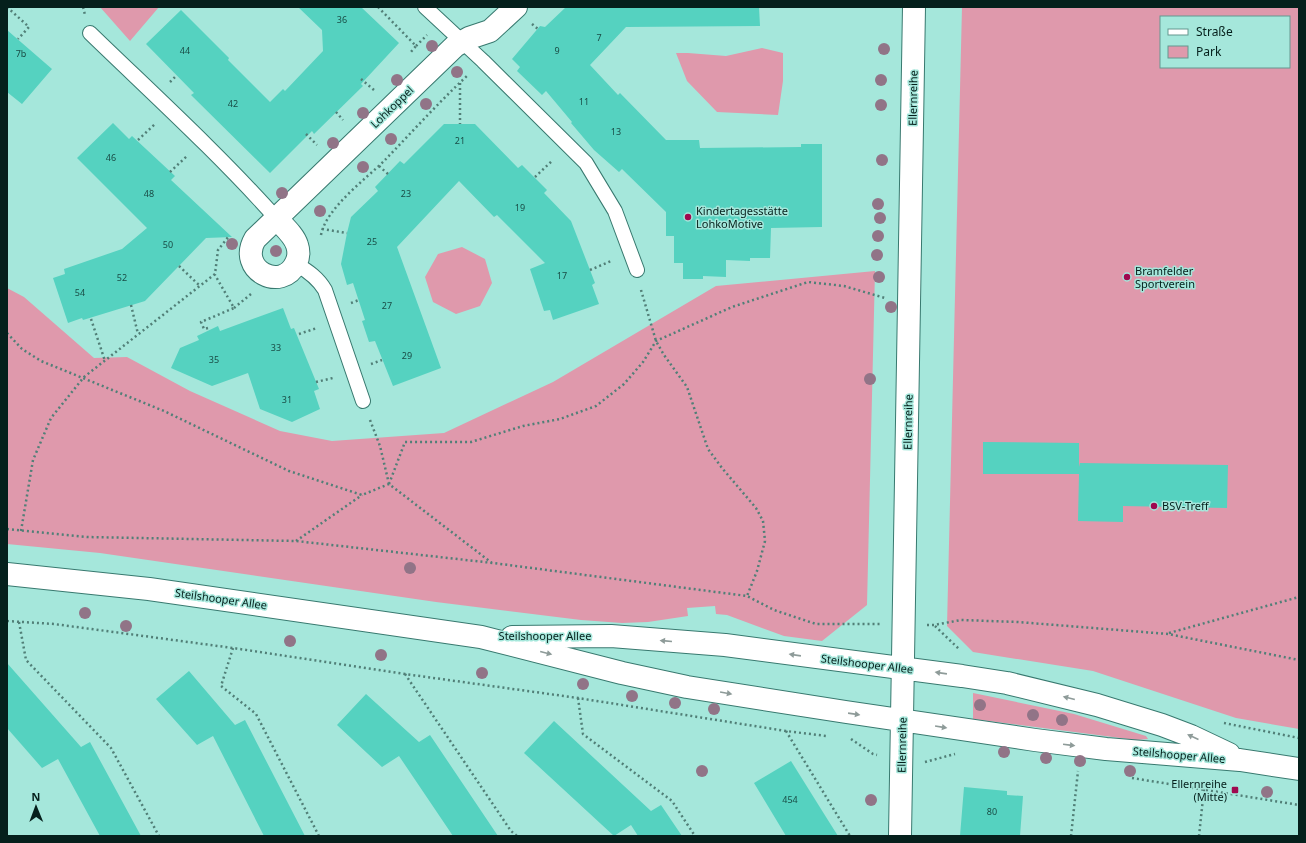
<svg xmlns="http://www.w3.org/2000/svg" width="1306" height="843" font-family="'Noto Sans',sans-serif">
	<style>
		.green { fill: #df99ac; fill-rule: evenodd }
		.building { fill: #55d2c0 }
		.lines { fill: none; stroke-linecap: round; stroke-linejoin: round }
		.lane-casing { stroke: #38796f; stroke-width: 16 }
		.street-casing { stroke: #38796f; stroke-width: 24 }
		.secondary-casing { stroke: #38796f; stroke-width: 24 }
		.path { stroke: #517f77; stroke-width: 2.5; stroke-dasharray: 2 3; stroke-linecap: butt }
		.lane { stroke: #fff; stroke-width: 14 }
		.street { stroke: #fff; stroke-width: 22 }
		.secondary { stroke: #fff; stroke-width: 22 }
		.tree { fill: #917487 }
		.oneway { fill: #8e9b99 }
		.poi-dot { fill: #9f084f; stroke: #a5e7db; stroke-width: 1.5 }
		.labels { text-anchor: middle; stroke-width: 3; stroke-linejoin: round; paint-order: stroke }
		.number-label { font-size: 9px; fill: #194c45 }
		.street-label { font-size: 11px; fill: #05201c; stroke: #a5e7db }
		.poi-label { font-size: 11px; fill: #05201c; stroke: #a5e7db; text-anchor: start }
	</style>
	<rect width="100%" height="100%" fill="#a5e7db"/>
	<path class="green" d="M100,7H159L130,41Z
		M962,7H1299V729L1236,718L1093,671L973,652L947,626ZM1161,17H1289V67H1161Z
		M762,48L783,53V81L778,115L717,112L687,81L676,53H688L726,56Z
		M462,247L485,259L492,283L480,306L456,314L433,302L425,277L438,254Z
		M875,271L867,605L822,641L784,636L727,615L716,614L715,606L687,608L688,616L648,622L622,623L581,620L436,602L100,553L7,544V288L24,297L94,358L127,357L190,391L280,431L332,441L444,433L553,382L716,286Z
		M973,693L1074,714L1146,736L1148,739L1136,740L973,719Z"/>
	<path class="building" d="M298,7H361L399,43L361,84L363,86L314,134L312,131L270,173L191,95L194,93L146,44L181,10L229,58L228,60L270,102L283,89L285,91L323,51L322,30Z
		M566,7H759L760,26L626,27L590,65L618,95L620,93L666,140H699L700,148L801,147V144H822V227L771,228L770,258H750V261L726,260V277L703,276V279H683V263H674V236H666V212L622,169L619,172L594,150L571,123L572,122L546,91L542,95L517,71L520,67L512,59L540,26L545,27Z
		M7,30L52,69L22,104L7,92Z
		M113,123L129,139L132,136L175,176L171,180L232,237L206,238L145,301L83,320L82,318L68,323L53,278L65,274L64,269L122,249L147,228L77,158Z
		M444,124H475L518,168L522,165L547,190L544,193L571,221L595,283L592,285L599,304L553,320L550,310L544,311L530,269L545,263L497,215L494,217L459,181L397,247L441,368L393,386L375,341L369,342L362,321L365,320L353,283L347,285L341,264L347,233L351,217L378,191L375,187L400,161L404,164Z
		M283,308L291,329L294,328L319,389L314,391L320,409L292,422L260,409L248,373L212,386L171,368L180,348L199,340L197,336L218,326L220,331Z
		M983,442L1079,443V467L1080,463L1228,465L1227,508L1123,506V522L1078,521L1079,474H983Z
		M7,663L81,747L90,742L141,836H100L58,759L42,768L7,728Z
		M189,671L235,725L245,720L305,836H264L213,736L197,745L156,699Z
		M366,694L419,742L430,735L498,836H453L399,756L382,767L337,725Z
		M554,721L651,811L661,805L682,836H638L631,825L614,836L524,753Z
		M791,761L826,817L838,836H786L754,783Z
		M964,787L1007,791V795L1023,796L1020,836H960Z"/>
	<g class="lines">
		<g class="lane-casing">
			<path id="lane" d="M425,7L483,61L586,163L615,211L637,270
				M90,33C153,94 218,153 276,218
				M296,264C308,271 318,278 325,290L363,401"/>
		</g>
		<g class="street-casing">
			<path id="street" d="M276,218C283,226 294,235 297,245C299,251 299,257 296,263C282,293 237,270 255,239L455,46L469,38L490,31L516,7"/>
		</g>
		<g class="secondary-casing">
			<path id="secondary" d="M7,574L149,589L481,637L622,673L687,687L846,712L1035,740L1106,749L1240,760L1299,769
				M512,637L611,636L725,645L962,676L1007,683L1097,705L1162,725L1191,736L1229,754
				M900,836L914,7"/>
		</g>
		<path class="path" d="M7,7L29,27L18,39
			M83,7L85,15
			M378,7L416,46L410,53
			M532,24L538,29
			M416,46L427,35
			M361,79L374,90
			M170,82L177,75
			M460,83V124
			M336,112L343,120
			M306,134L317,145
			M138,140L155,124
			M379,166L388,174
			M170,172L187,156
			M535,177L553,160
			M322,229L347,233
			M321,235C326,208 366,179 385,160C412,132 439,102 468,75
			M179,266L200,286
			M590,270L611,261
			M641,290L656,341L664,355L687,387L708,449L722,468L756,508L763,521L765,541L757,571L747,596
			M351,303L359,300
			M131,305L138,334
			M234,308L251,294
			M91,319L105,361
			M208,328L204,329L201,322L234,308L215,275
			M7,333L22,349L41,361L164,411L289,471L362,495L389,484L492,563
			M299,334L317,328
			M371,364L382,360
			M316,382L333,378
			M370,420L380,446L389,484
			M389,484L405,442H471L523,426L560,419L596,406L624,384L643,362L656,341L732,307L808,282L844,286L885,298
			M7,529L87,537L296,541L493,563L747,596L774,610L816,624H880
			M21,531L33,460L51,418L84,377L215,274L218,250L229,236
			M296,541L362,495
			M7,621L54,624L233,648L405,674L578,698L786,731L826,736
			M19,622L26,660L111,748L159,836
			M927,625H934L961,620L1018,622L1168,634L1299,660
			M935,626L960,650
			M1169,633L1299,597
			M233,648L221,686L256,714L319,836
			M405,674L511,831L517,836
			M578,698L583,734L672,801L695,836
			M1224,723L1299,738
			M786,731L850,836
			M851,739L873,754L877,755
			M925,762L955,754
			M1132,778L1299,805
			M1071,836L1078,771
			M1199,836L1204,789"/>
		<use href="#lane" class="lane"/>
		<use href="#street" class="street"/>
		<use href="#secondary" class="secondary"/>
	</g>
	<g class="tree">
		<circle cx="432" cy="46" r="6"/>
		<circle cx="884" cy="49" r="6"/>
		<circle cx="457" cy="72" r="6"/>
		<circle cx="397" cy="80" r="6"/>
		<circle cx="881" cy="80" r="6"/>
		<circle cx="426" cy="104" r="6"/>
		<circle cx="881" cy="105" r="6"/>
		<circle cx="363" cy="113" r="6"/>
		<circle cx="391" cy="139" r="6"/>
		<circle cx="333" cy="143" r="6"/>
		<circle cx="882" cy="160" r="6"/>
		<circle cx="363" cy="167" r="6"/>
		<circle cx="282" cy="193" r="6"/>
		<circle cx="878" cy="204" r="6"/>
		<circle cx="320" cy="211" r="6"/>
		<circle cx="880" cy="218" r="6"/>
		<circle cx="878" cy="236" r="6"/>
		<circle cx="232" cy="244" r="6"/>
		<circle cx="276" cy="251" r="6"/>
		<circle cx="877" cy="255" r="6"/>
		<circle cx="879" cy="277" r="6"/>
		<circle cx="891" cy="307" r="6"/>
		<circle cx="870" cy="379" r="6"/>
		<circle cx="410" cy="568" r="6"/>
		<circle cx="85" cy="613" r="6"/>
		<circle cx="126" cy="626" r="6"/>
		<circle cx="290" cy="641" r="6"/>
		<circle cx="381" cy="655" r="6"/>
		<circle cx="482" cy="673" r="6"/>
		<circle cx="583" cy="684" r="6"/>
		<circle cx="632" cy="696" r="6"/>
		<circle cx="675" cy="703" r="6"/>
		<circle cx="980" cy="705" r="6"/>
		<circle cx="714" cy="709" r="6"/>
		<circle cx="1033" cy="715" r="6"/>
		<circle cx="1062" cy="720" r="6"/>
		<circle cx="1004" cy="752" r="6"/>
		<circle cx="1046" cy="758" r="6"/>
		<circle cx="1080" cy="761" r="6"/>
		<circle cx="702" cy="771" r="6"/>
		<circle cx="1130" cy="771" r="6"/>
		<circle cx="1267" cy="792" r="6"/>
		<circle cx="871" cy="800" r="6"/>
	</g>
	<defs><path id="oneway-solid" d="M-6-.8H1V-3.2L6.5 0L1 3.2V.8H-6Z"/></defs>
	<g class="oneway">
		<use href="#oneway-solid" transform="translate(666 641) rotate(-175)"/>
		<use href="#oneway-solid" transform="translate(546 653) rotate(14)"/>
		<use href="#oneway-solid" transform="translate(795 655) rotate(-172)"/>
		<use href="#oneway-solid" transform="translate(941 673) rotate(-172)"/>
		<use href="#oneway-solid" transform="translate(726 693) rotate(10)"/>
		<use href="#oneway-solid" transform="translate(1069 698) rotate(-166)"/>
		<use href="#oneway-solid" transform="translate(854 714) rotate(8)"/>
		<use href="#oneway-solid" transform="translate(941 727) rotate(9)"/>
		<use href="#oneway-solid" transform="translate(1193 737) rotate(-156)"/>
		<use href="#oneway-solid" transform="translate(1069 745) rotate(7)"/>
	</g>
	<g class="poi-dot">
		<circle cx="688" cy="217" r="4"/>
		<circle cx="1127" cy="277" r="4"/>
		<circle cx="1154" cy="506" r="4"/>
		<rect x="1231" y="786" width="8" height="8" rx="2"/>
	</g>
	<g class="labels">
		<g class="number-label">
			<text x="342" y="23">36</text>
			<text x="599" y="41">7</text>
			<text x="185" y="54">44</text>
			<text x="557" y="54">9</text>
			<text x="21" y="57">7b</text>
			<text x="584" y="105">11</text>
			<text x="233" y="107">42</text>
			<text x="616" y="135">13</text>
			<text x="460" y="144">21</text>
			<text x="111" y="161">46</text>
			<text x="149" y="197">48</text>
			<text x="406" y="197">23</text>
			<text x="520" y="211">19</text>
			<text x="372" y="245">25</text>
			<text x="168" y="248">50</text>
			<text x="562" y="279">17</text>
			<text x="122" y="281">52</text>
			<text x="80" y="296">54</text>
			<text x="387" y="309">27</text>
			<text x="276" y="351">33</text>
			<text x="407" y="359">29</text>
			<text x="214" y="363">35</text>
			<text x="287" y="403">31</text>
			<text x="790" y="803">454</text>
			<text x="992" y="815">80</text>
		</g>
		<g class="street-label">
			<text transform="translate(913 98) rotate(-89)" y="4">Ellernreihe</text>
			<text transform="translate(392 107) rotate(-44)" y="4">Lohkoppel</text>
			<text transform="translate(908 422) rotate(-89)" y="4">Ellernreihe</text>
			<text transform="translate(221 599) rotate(8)" y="4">Steilshooper Allee</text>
			<text x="545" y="640">Steilshooper Allee</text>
			<text transform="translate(867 664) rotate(7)" y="4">Steilshooper Allee</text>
			<text transform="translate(902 745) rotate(-89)" y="4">Ellernreihe</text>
			<text transform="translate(1179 755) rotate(5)" y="4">Steilshooper Allee</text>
		</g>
		<g class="poi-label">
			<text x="696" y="215">Kindertagesstätte<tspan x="696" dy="13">LohkoMotive</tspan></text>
			<text x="1135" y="275">Bramfelder<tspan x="1135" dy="13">Sportverein</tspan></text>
			<text x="1162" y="510">BSV-Treff</text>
			<text x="1227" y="788" text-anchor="end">Ellernreihe<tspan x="1227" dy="13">(Mitte)</tspan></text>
		</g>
	</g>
	<rect width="1306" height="843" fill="none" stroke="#05201c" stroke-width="16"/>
	<rect x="1160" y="16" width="130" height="52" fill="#a5e7db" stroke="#65978f"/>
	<rect x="1168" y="29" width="20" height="6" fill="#ffffff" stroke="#65978f"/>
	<text x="1196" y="36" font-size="12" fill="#05201c">Straße</text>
	<rect x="1168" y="46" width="20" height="12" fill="#df99ac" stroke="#65978f"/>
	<text x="1196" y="56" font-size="12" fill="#05201c">Park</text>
	<g transform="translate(36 807) rotate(359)" stroke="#a5e7db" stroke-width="3" paint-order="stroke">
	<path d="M0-3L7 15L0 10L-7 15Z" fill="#05201c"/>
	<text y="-6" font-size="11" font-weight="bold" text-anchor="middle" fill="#05201c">N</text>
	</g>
</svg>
